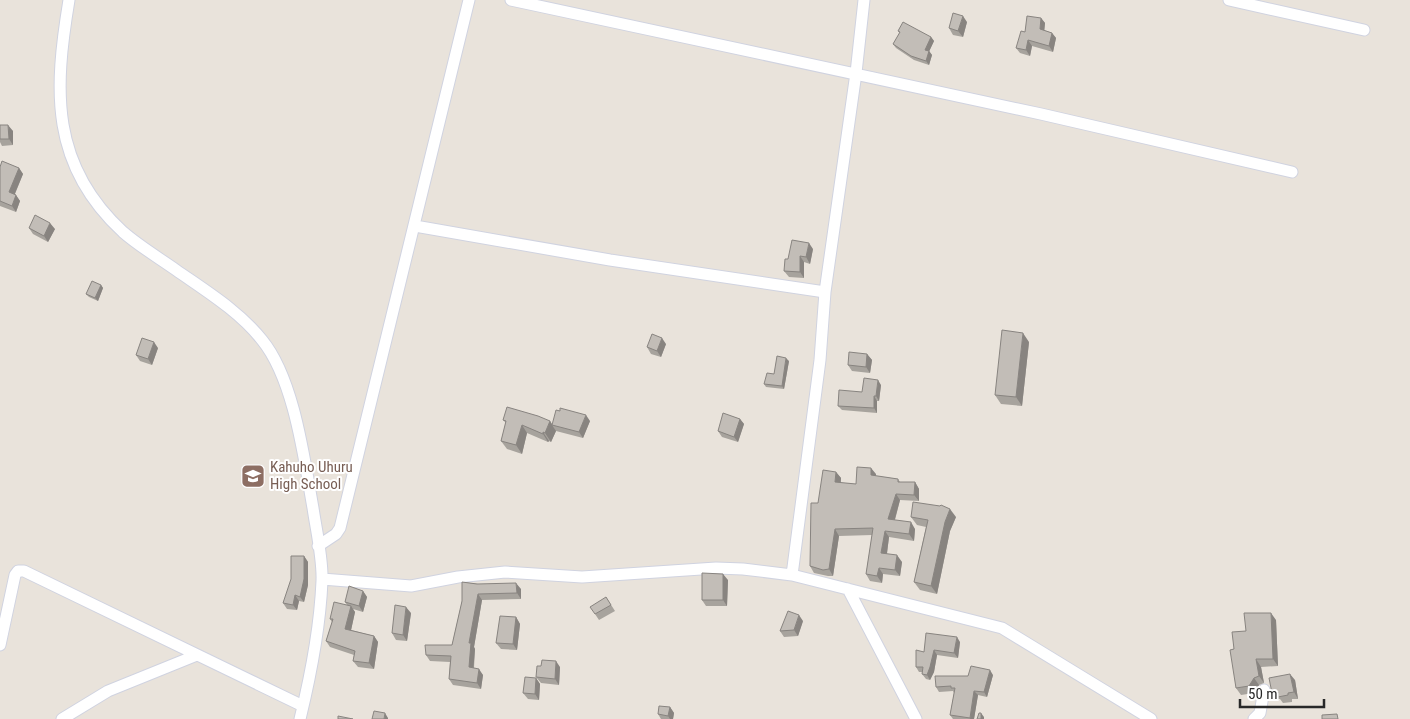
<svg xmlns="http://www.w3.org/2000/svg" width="1410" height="719" font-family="'Roboto Condensed',sans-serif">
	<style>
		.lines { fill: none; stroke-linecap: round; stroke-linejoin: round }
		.minor-casing { stroke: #d0d3e0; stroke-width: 13 }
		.minor { stroke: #fff; stroke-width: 11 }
		.wall { fill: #a7a39d }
		.shaded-wall { fill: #888480 }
		.building { fill: #c2bdb7; stroke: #888480 }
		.labels { text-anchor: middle; stroke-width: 4; stroke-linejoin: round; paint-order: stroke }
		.education-label { font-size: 15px; fill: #785e54; stroke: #fff; text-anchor: start }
	</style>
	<rect width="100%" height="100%" fill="#e9e3db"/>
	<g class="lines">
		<g class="minor-casing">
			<path id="minor" d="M69,0C54,90 50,165 123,232C139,246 159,258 176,270C206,291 239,311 262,340C294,379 304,458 313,508C316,529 323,559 322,581C320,628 311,674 300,719
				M511,0L1041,114L1292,172
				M1229,0L1364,30
				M415,226L610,260L825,292
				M318,546L336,534L340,528L469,0
				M792,575L820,360L825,292L856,73L864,0
				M322,579L411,586L458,577L505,572L582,577L716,568L743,569L792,575L1002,628L1151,719
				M848,589L916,719
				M0,645L15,575L18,571H24L303,706
				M62,719L108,691L197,655
				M1254,719L1260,713L1264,690"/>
		</g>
		<use href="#minor" class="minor"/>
	</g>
	<path class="wall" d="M1041,18L1045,23L1044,30L1052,33L1056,38L1053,52L1032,46L1030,56L1020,53L1016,48L1025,32Z
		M967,22L963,37L953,35L949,28Z
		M898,31L931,37L934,41L929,51L932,55L929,65L914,60L896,48L893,44L900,33Z
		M0,125L13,131V145L2,146L0,142Z
		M0,167L19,168L23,174L15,194L20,201L16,212L0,206Z
		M29,228L55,229L48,242L33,234Z
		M813,249L810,264L804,262V278L789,277L784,271L788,259Z
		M101,285L103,288L98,301L89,297L86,294Z
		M1029,342L1022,406L1001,404L995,395Z
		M666,344L661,357L651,354L647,347Z
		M158,348L152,365L140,361L136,355Z
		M867,354L872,360L870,373L852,371L848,365Z
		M789,361L784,389L766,387L764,384Z
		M881,385L879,401H877V413L842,410L838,406L862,392Z
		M740,419L744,424L738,442L722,437L718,431Z
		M503,420L550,421L552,424L590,421L583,438L556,431L551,442L549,441L548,442L527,433L522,454L507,449L501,441L506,423Z
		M836,472L841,478V483L856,484L876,474V476L898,479L900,482H915L919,489V501L900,500L895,520L915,529L914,541L889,537L887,554L902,562L900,576L883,574L882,583L870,581L866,574L872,535L839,536L833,576H828L814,573L810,566L818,503Z
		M911,517H956L950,531L937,594L920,590L914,582L926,527L917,525Z
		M304,556L308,562V585L304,602L299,601L297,610L287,609L283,603Z
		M728,580L727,606H706L702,600Z
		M462,582L521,589V599L482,600L474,647L475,649L474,668L483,675L481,689L453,685L449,679L450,662L430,661L426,655L452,645L462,601Z
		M363,591L367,597L363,612L353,609L355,612L351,630L374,636L378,642L374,669L358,667L353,661L354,655L330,647L326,641L332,622L330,619L347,605L345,602Z
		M606,597L615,611L599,620L595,614Z
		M411,613L407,641L396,640L392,633Z
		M516,617L520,624L517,650L501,649L496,643Z
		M1276,620L1278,666L1261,667L1264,683L1259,685L1254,693L1241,695L1236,688L1234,649L1246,631Z
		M803,621L798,636L784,637L780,631Z
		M960,642L958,658L937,655L934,672L930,680L926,679L922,674V672H919L916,667L924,652Z
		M560,667L559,685L541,683L536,677Z
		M993,675L987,697L978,695L974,719H953L950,715L954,693L953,691L939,692L936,687L968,676Z
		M536,678L540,684L539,700L528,699L523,693Z
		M1295,680L1298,699H1292V702L1283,703L1280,699H1276L1272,693Z
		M670,707L674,713L673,719H661L658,714Z"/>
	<path class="shaded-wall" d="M963,16L967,22L963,37L958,31Z
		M1041,18L1045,23L1044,35L1040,29Z
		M1052,33L1056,38L1053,52L1049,46Z
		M931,37L934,41L928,54L925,50Z
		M1028,40L1032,46L1030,56L1026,50Z
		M929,51L932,55L929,65L926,61Z
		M8,125L13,131V145L9,139Z
		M19,168L23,174L13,198L9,192Z
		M16,195L20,201L16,212L12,206Z
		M50,223L55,229L48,242L44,236Z
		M809,243L813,249L810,264L806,257Z
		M800,256L804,262V278L800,272Z
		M101,285L103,288L98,301L95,298Z
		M1023,333L1029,342L1022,406L1016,397Z
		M662,338L666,344L661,357L657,351Z
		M154,342L158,348L152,365L148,359Z
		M867,354L872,360L870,373L866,367Z
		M786,358L789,361L784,389L782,386Z
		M878,380L881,385L879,401L876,396Z
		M874,396L877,401V413L874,408Z
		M586,415L590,421L583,438L579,432Z
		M740,419L744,424L738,442L734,437Z
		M550,421L553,426L552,425L556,431L551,442L545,433Z
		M522,425L527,433L522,454L516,445Z
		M543,432L549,441L548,442L543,434Z
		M871,468L876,474V481L871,475Z
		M836,472L841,478L840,489L835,482Z
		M915,482L919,489V501L914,495Z
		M896,494L900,500L893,526L888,519Z
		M950,509L956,517L950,531L937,594L931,586L945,522Z
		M911,522L915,529L914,541L909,534Z
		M835,529L839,536L833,576L829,569Z
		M885,531L889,537L886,560L881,553Z
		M897,555L902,562L900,576L895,570Z
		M304,556L308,562V585L304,602L300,597Z
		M879,568L883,574L882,583L877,576Z
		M723,574L728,580L727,606L723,600Z
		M516,583L521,589V599L517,593Z
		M363,591L367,597L363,612L359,606Z
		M478,594L482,600L474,647L475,649L473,673L469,667V643Z
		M295,595L299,601L297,610L293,605Z
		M351,606L355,612L350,635L345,629Z
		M406,607L411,613L407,641L403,635Z
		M1271,613L1276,620L1278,666L1273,659Z
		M799,615L803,621L798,636L794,630Z
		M516,617L520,624L517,650L513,644Z
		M374,636L378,642L374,669L369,663Z
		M957,637L960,642L958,658L954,653Z
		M934,650L937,655L934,672L930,680L927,675Z
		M1256,659L1261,667L1264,683L1259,676Z
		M556,661L560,667L559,685L555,679Z
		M479,669L483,675L481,689L477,683Z
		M990,670L993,675L987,697L984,692Z
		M1290,674L1295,680L1298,699L1294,692Z
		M536,678L540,684L539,700L535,694Z
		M1254,678L1259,685L1254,693L1249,686Z
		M974,691L978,695L974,719H970Z
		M670,707L674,713L673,719H670L668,716Z
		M385,713L388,718V719H384Z
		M981,713L984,717V719H981Z"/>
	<path class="building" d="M953,13L963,16L958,31L949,28Z
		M1027,16L1041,18L1040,29L1052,33L1049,46L1028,40L1026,50L1016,48L1021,31L1025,32Z
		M903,22L931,37L925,50L929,51L926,61L911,56L893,44L900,32L898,31Z
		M0,125H8L9,139H0Z
		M2,161L19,168L9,192L16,195L12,206L0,201V167Z
		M35,215L50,223L44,236L29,228Z
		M792,240L809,243L806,257L800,256V272L784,271L785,259H788Z
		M92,281L101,285L95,298L86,294Z
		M1002,330L1023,333L1016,397L995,395Z
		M652,334L662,338L657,351L647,347Z
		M142,338L154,342L148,359L136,355Z
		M849,352L867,354L866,367L848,365Z
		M777,356L786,358L782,386L764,384L767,373L774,374Z
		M864,378L878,380L876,396H874V408L838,406L839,390L862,392Z
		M507,407L538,416L550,421L545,433L543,432V434L522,425L516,445L501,441L506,421L503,420Z
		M560,408L586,415L579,432L552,425L556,410L560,411Z
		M723,413L740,419L734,437L718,431Z
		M857,467L871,468V475L898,479V482H915L914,495L896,494L888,519L911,522L909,534L885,531L881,553L897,555L895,570L879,568L877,576L866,574L873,528L835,529L829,569L823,570L810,566L811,503H818L823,470L836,472L835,482L856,484Z
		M913,502L940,506L941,505L950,509L945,522L931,586L914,582L928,520L911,517Z
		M291,556H304V579L300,597L295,595L293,605L283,603L291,579Z
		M702,573L723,574V600H702Z
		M462,582L477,584L516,583L517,593L478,594L469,643H471L469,667L479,669L477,683L449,679L451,656L426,655L425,645H452L462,601Z
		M349,586L363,591L359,606L345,602Z
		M606,597L611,605L595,614L590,607Z
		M334,602L351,606L345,629L374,636L369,663L353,661L355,651L326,641L333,619H330Z
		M395,605L406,607L403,635L392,633Z
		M788,611L799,615L794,630L780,631Z
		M1244,613H1271L1273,659H1256L1259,676L1254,678L1249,686L1236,688L1230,650L1234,649L1232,632L1246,631Z
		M500,616L516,617L513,644L496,643Z
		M926,633L957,637L954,653L934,650L930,667L927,675L922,674L923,667H916V650L924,652Z
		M542,660L556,661L555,679L536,677L537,666H541Z
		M971,666L990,670L984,692L974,691L970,718L950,715L955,688H951V686L936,687L935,676H968Z
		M1290,674L1294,692L1288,693V695L1278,697V692L1272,693L1269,678Z
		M525,677L536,678L535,694L523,693Z
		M659,706L670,707L668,716L658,714Z
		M374,711L385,713L384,719H372Z
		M979,713H981V719H977Z
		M1337,714L1338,719H1322V715Z
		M338,716L353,719H338Z"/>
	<defs>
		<g id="school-square" transform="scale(1.25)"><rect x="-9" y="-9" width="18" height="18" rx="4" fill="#8d6e63" stroke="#fff"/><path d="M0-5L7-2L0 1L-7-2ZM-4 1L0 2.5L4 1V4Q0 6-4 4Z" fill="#fff"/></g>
	</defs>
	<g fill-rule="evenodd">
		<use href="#school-square" x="253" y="476"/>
	</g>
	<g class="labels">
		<g class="education-label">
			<text x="270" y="472">Kahuho Uhuru<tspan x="270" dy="17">High School</tspan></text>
		</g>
	</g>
	<path d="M1240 699v8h84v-8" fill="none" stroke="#282828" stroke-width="2.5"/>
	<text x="1248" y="699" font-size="15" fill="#282828" stroke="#ffffff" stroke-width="4" paint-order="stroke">50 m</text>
</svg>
